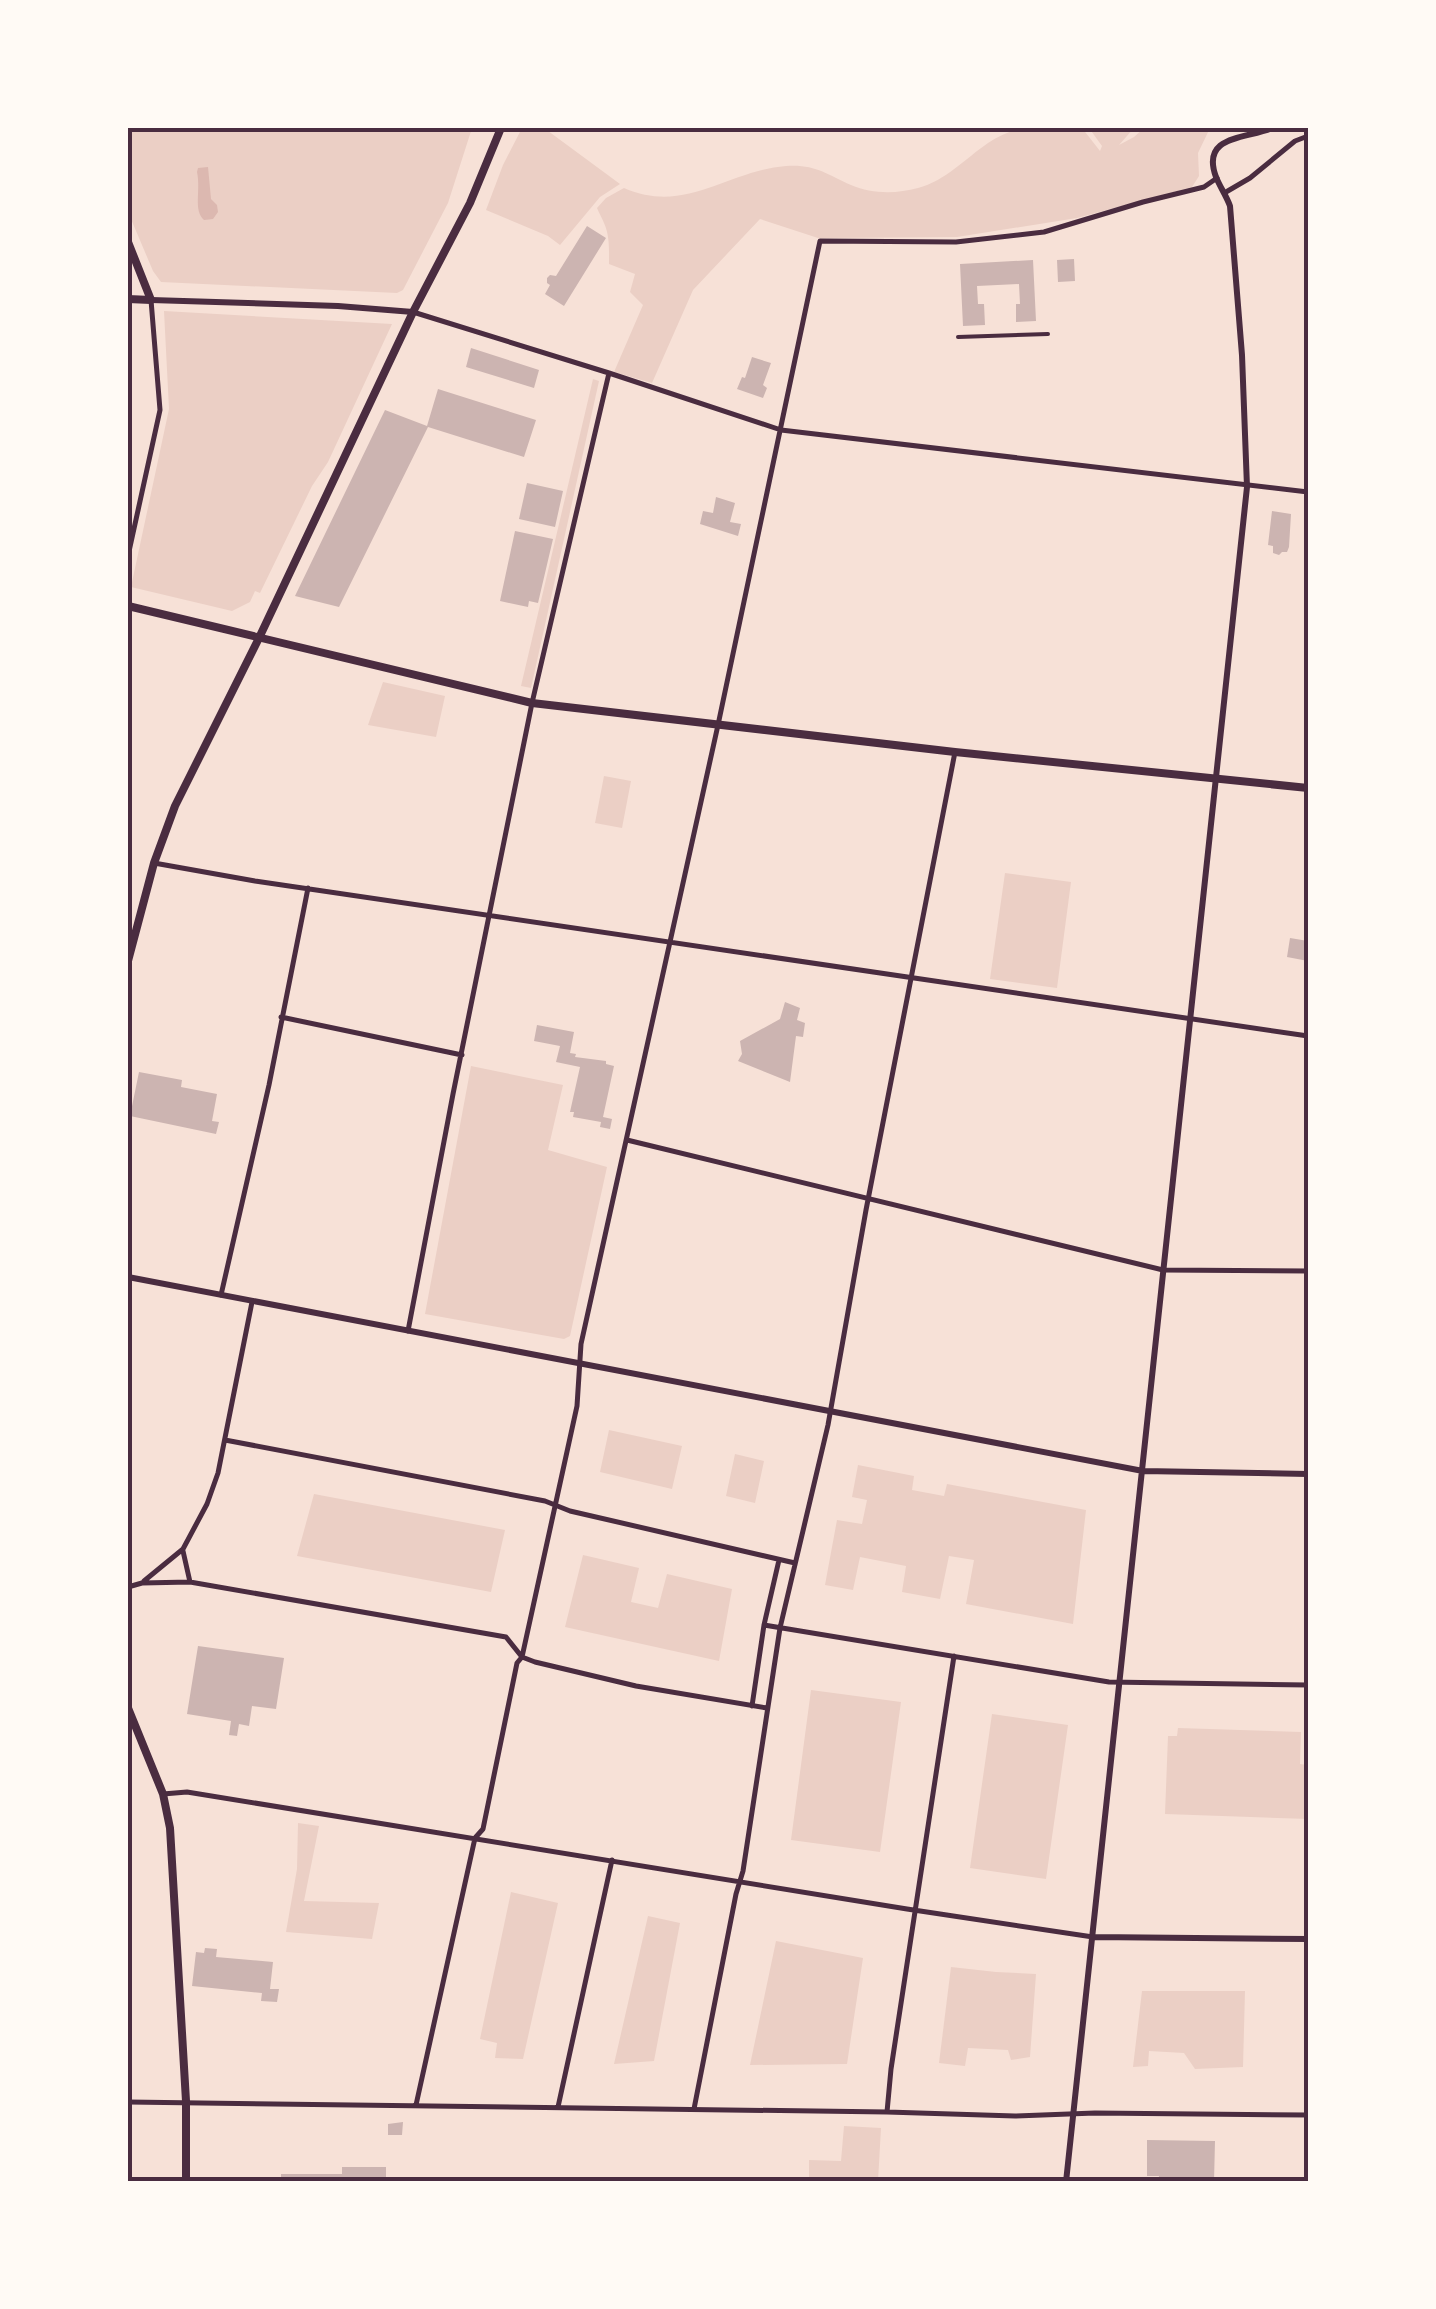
<svg xmlns="http://www.w3.org/2000/svg" width="1436" height="2309" font-family="'Noto Sans',sans-serif">
	<style>
		.green { fill: #ebcfc5 }
		.water { fill: #dcb8b0 }
		.building { fill: #ccb4b1 }
		.lines { fill: none; stroke-linecap: round; stroke-linejoin: round }
		.pedestrian { stroke: #4a2c40; stroke-width: 4 }
		.minor { stroke: #4a2c40; stroke-width: 5 }
		.tertiary { stroke: #4a2c40; stroke-width: 6 }
		.secondary { stroke: #4a2c40; stroke-width: 8 }
		.primary { stroke: #4a2c40; stroke-width: 8 }
		.neatline { fill: none; stroke: #4a2c40; stroke-width: 4 }
	</style>
	<rect width="100%" height="100%" fill="#f7e1d7"/>
	<path class="green" d="M128,128H472L448,203L403,290L397,293L161,282L153,271L128,212Z
		M522,128H544L620,184L600,197L560,245L548,236L486,210L503,165Z
		M1023,128H1082L1100,151L1102,146L1089,128H1134L1119,145L1134,137L1144,128H1214H1210L1198,153L1199,176L1192,187L1077,218L957,237L818,238L760,219L693,290L652,383L614,372L643,305L630,292L635,274L609,264C609,251 610,236 604,223C602,218 599,213 597,208L606,198L624,188C686,215 726,171 786,166C815,164 826,174 851,185C872,194 896,194 918,188C945,181 966,158 988,143C998,136 1011,131 1023,128Z
		M164,311L392,324L328,462L312,486L260,593L255,591L250,602L232,611L131,587L169,409Z
		M593,379L599,381L531,688L521,686Z
		M383,682L445,696L436,737L368,725Z
		M604,776L631,781L622,828L595,823Z
		M1005,873L1071,882L1057,988L990,979Z
		M471,1066L563,1085L548,1150L607,1167L570,1336L564,1339L425,1314Z
		M609,1430L682,1446L672,1489L600,1472Z
		M735,1454L764,1461L755,1503L726,1496Z
		M858,1465L914,1476L912,1490L944,1496L947,1484L1086,1510L1073,1624L966,1604L974,1560L949,1556L940,1599L902,1592L906,1566L860,1557L853,1590L825,1585L837,1520L862,1524L867,1500L852,1497Z
		M314,1494L505,1530L491,1592L297,1556Z
		M583,1555L639,1568L631,1602L658,1608L667,1574L732,1589L719,1661L565,1627Z
		M811,1690L901,1702L880,1852L791,1840Z
		M992,1714L1068,1725L1046,1879L970,1868Z
		M1178,1728L1301,1732L1300,1764L1308,1765V1819L1165,1814L1168,1736H1177Z
		M298,1823L319,1826L304,1901L379,1903L372,1939L286,1932L297,1869Z
		M511,1892L558,1903L523,2059L495,2058L497,2043L480,2039Z
		M648,1916L680,1923L654,2061L614,2064Z
		M776,1941L863,1958L847,2064L750,2065Z
		M951,1967L996,1972L1036,1974L1030,2057L1011,2060L1008,2050L968,2048L965,2066L939,2063Z
		M1142,1991H1245L1243,2067L1195,2069L1184,2053L1149,2051L1148,2066L1133,2067Z
		M844,2126L881,2128L878,2181H809V2160L841,2161Z"/>
	<path class="water" d="M208,167L211,199L217,205L218,212L213,219L204,220C193,210 201,191 197,172L198,168Z"/>
	<path class="building" d="M587,226L606,238L564,306L545,294L550,285L547,283V278L550,275L556,276Z
		M1074,259L1075,281L1058,282L1057,260Z
		M1033,260L1036,321L1016,322V304H1020L1019,284L977,286L978,304H984L985,325L963,326L960,264Z
		M471,348L539,370L534,388L466,367Z
		M752,357L771,363L763,385L767,388L763,398L737,389L742,377L745,378Z
		M438,389L536,420L524,457L428,427L339,607L295,596L385,410L427,426Z
		M527,483L563,491L555,527L519,519Z
		M716,497L735,503L730,522L741,524L738,536L700,524L703,511L713,513Z
		M1272,511L1291,514L1289,547L1287,552H1282L1279,555L1273,553V546L1268,545Z
		M515,531L553,539L538,603L529,601L528,607L500,601Z
		M1290,938L1308,941V961L1287,957Z
		M785,1002L800,1008L797,1020L805,1023L803,1037L796,1036L790,1082L738,1061L742,1054L740,1041L780,1019Z
		M537,1025L574,1032L570,1053L576,1054L575,1057L606,1061V1064L614,1066L603,1117L612,1119L610,1129L600,1127L601,1122L573,1117L574,1112H570L580,1067L556,1062L560,1046L534,1041Z
		M139,1072L182,1080L181,1087L217,1094L212,1121L219,1122L216,1134L130,1116Z
		M198,1646L284,1658L276,1709L252,1706L249,1726L239,1724L237,1736L229,1735L231,1721L187,1714Z
		M205,1948L217,1949L216,1957L273,1962L270,1989H279L277,2002L261,2001L262,1993L192,1986L196,1952L204,1953Z
		M403,2122L402,2135H388V2124Z
		M1147,2140L1215,2141L1214,2182H1158L1159,2176H1147Z
		M342,2167H386V2182H281V2174H342Z"/>
	<g class="lines">
		<path class="pedestrian" d="M958,337L1048,334"/>
		<path class="minor" d="M1226,192L1250,178L1295,141L1308,136
			M413,312L609,373L781,430L1308,492
			M128,556L160,410L151,300
			M154,863L255,881L1308,1036
			M281,1017L462,1055
			M627,1140L1163,1270L1308,1271
			M221,1295L269,1085L308,888
			M408,1331L453,1094L532,703L609,373
			M225,1440L545,1501L570,1511L795,1563
			M183,1551L190,1582
			M144,1581L183,1549L207,1504L218,1473L252,1302
			M128,1587L142,1583L190,1582L506,1637L522,1657L535,1662L636,1686L767,1708
			M764,1625L1109,1682L1308,1685
			M752,1706L764,1625L779,1560
			M163,1794L187,1792L907,1909L1093,1937
			M128,2102L887,2112L1015,2116L1095,2113L1308,2115
			M416,2105L475,1838L483,1829L517,1663L522,1657L577,1406L581,1344L718,725L820,241L956,242L1044,232L1143,202L1204,187L1217,178
			M558,2107L612,1860
			M694,2109L736,1894L743,1871L780,1628L828,1425L866,1210L955,752
			M887,2112L891,2069L954,1656"/>
		<path class="tertiary" d="M151,300L338,306L413,312
			M128,1277L1143,1471L1308,1474
			M1093,1937L1308,1939
			M1066,2182L1247,487L1242,355L1230,206C1226,195 1220,187 1216,177C1200,134 1248,139 1272,128"/>
		<path class="secondary" d="M128,242L151,300L128,299
			M128,961L154,863L175,806L259,638L413,312L470,203L501,128
			M128,1708L163,1794L170,1828L186,2101V2182"/>
		<path class="primary" d="M128,606L532,703L955,752L1308,788"/>
	</g>
	<rect width="1436" height="2309" fill="none" stroke="#fffaf5" stroke-width="260"/>
	<rect x="130" y="130" width="1176" height="2049" class="neatline"/>
</svg>
